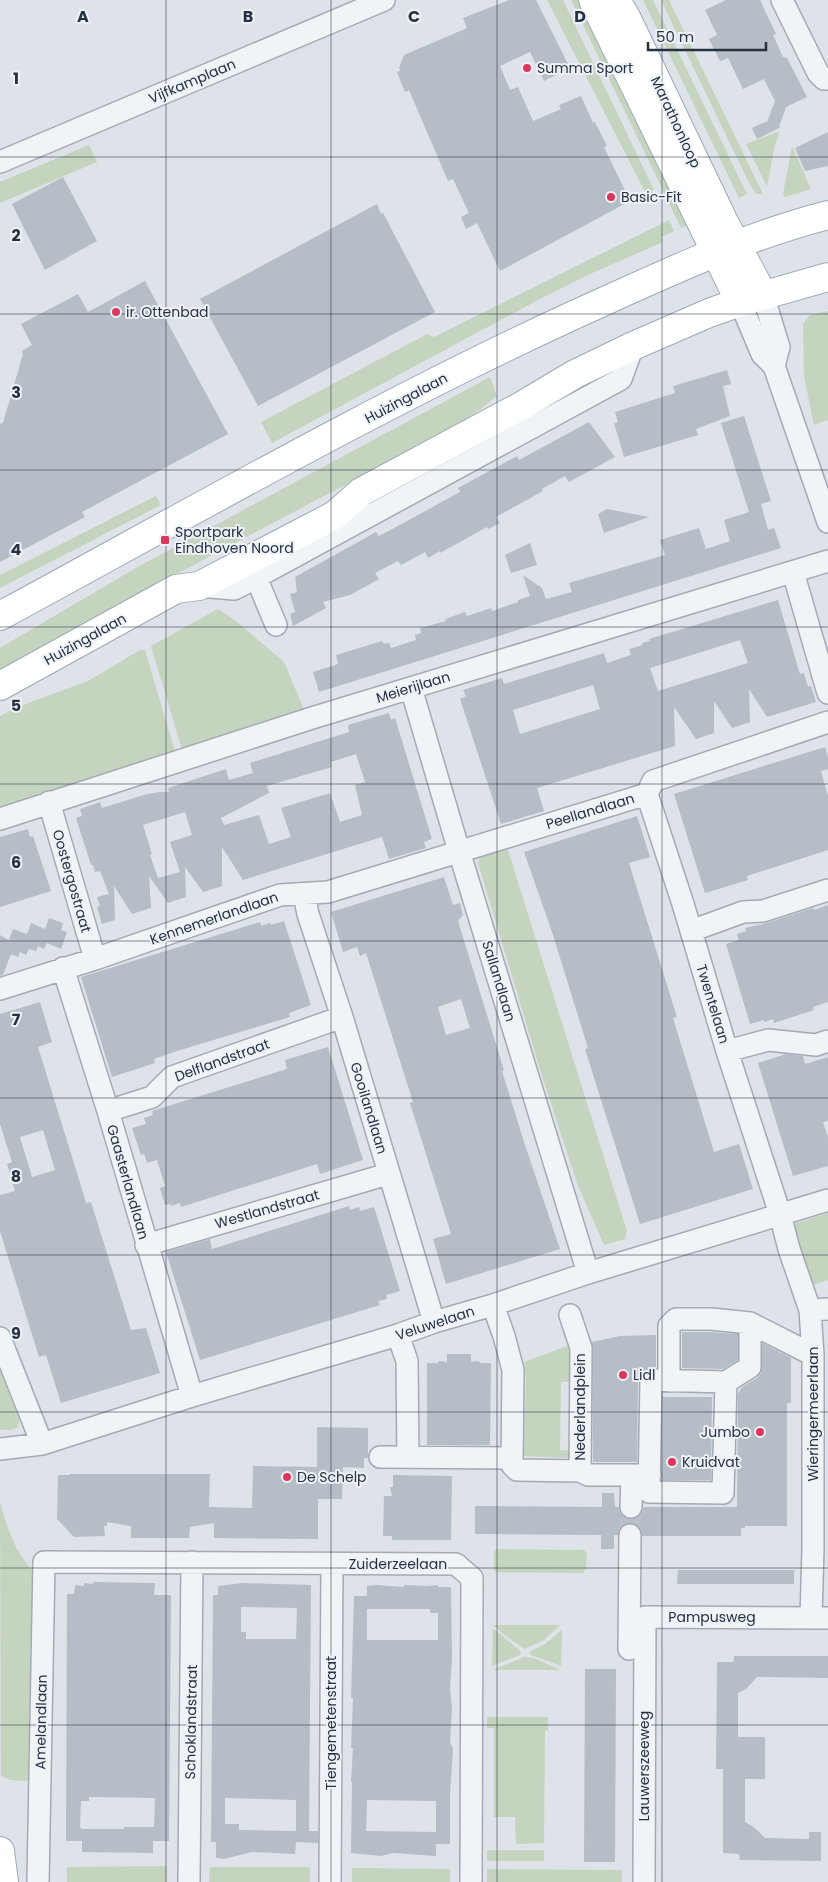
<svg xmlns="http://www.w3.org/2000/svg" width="828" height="1882" font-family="Poppins,sans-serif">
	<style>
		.green { fill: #c5d4be }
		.building { fill: #b5bdc7; fill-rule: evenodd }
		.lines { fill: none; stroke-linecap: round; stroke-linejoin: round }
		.minor-tunnel { stroke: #b9c0c8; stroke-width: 21; stroke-dasharray: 21 11; stroke-linecap: butt }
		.minor-casing { stroke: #a3aab4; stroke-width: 24 }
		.major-casing { stroke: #9ca8b6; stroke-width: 30 }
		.minor { stroke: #f1f4f7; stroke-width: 21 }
		.major { stroke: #fff; stroke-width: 28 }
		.grid { fill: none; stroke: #263242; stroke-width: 1; stroke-opacity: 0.55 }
		.poi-dot { fill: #db365b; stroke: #eef2f7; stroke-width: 2 }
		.labels { text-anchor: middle; stroke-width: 4; stroke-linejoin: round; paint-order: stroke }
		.poi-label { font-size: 14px; fill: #263242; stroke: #eef2f7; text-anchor: start }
		.street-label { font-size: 14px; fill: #263242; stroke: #eef2f7 }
		.grid-label { font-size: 16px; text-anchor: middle; font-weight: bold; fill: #263242; stroke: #eef2f7; stroke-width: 4; stroke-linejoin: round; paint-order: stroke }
	</style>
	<rect width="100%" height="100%" fill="#dee3e9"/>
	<path class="green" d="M547,0H563L654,190L646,194Z
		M571,0H587L687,222L686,226L681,228Z
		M643,0H653L747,194L739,198Z
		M661,0H669L763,194H756L749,183Z
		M780,131L775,145L767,187L746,144Z
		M89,145L97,162L0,203V182Z
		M792,146L811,189L785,197L783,194Z
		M669,220L674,231L661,237L663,242L590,274L540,299L272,443L261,422L427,334L434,337Z
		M828,311V420L814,425L804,376L803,324L810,315Z
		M490,377L497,396L464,422L150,588L0,675V648L134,569Z
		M156,496L161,505L0,588V575Z
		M218,609L236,621L284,662L305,712L183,753L151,646Z
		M140,650H145L176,755L0,807V716L15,708L88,681Z
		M508,850L627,1231L625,1239L604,1245L578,1186L542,1076L478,863L480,857Z
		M828,1213V1280L810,1286L790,1225Z
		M573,1344L574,1382H561L560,1450L573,1451L572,1458L524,1456L526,1377L524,1362Z
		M0,1370L19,1419L18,1427L11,1430H0Z
		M0,1503C9,1531 13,1549 33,1571L32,1781L11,1780L1,1776Z
		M496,1549L584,1550L587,1553L586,1569L583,1573L496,1572L494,1570V1552Z
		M493,1625H560L544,1640L525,1649L507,1637Z
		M493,1628L521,1652L520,1655L492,1666Z
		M562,1630L561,1666L531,1655L529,1652L545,1644Z
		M524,1657L534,1658L560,1670H492Z
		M487,1717H548V1730L545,1731L544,1843L516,1844L515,1817H494V1728H487Z
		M487,1850H544V1861H487Z
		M167,1866V1882H67V1867Z
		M210,1867H310V1882H209Z
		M352,1868L450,1869V1882H352Z
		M487,1869L622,1870V1882H487Z"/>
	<path class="building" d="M509,0H536L570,68L544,81L530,52L500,66L510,90L518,87L533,121L561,109L559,105L581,96L593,123L595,122L607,146L604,147L630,201L500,271L477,223L466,229L461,217L469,213L453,179L448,181L409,90L405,92L397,72L400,71L399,68L404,55L467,28L463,18Z
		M726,0H760L776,34L773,35L783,57L787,58L807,97L786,107L779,127H781L757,139L752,128L765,122H767L775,101L764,79L743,89L728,58L720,61L709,39L717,35L705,10Z
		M828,132V166L805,171L795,148Z
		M63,177L97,241L45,270L12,204Z
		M377,204L381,214L383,213L435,312L258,406L200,299Z
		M145,281L228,434L82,512L85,517L0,562V424L3,423L23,354L22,351L32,345L21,324L78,294L88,312Z
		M727,370L731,384L723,386L730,416L696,429L698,435L624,457L614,423L618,422L615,412L675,393L673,386Z
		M744,416L771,501L761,504L768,530L774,528L781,548L319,692L313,672L338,664L336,655L382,641L384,644L389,643L391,648L416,640L415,635L421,633L420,628L446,621L445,619L465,612L467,616L491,608L492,611L518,602V600L530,596L523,575L542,588L546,599L572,592L569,583L665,555L660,540L699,528L706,549L730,541L724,520L749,512L721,423Z
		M589,422L615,457L569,482L565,476L542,489L543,491L496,517L500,523L488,529L487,527L440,553V551L428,558L425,552L401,565L398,561L375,573L379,579L350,595L323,602L326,608L293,626L290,614L295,612L290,594L297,592L295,577L376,532L379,536L396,527L460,492L458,488L517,456L519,460Z
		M607,509L649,517L604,533L598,514Z
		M530,543L537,565L511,573L505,555Z
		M778,600L800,674L804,673L808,687L811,686L816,702L767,717L749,689L750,722L732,728L714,701V733L696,739L674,707L675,746L537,788L544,811L501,824L460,699L466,696L463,690L502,678L504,684L604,653L607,663L631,655L629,649L643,645L642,643L650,641L649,639ZM740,640L748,663L658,691L650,668ZM593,685L600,709L520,734L513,710Z
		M389,713L391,720L395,718L432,839L424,842L426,848L389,859L382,837L243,880L222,847V886L203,892L185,867L186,897L168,903L149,876L151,908L132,914L114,886L115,920L102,924L97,907L100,906L97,897L109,894L100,871L95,872L93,865H91L76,818L82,816L80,809L100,802L102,808L147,794L160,792H169L168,788L226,769L229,780L253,773L250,763L349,732L348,725ZM356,754L365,782L355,785L362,815L340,822L330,793L281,808L291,837L269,844L259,815L224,825L221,818L269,793L267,786L332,767L331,762ZM185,812L192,835L170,842L180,872L158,878L150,855L152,854L143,825Z
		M825,747L828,757V769L821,771L828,796V850L747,876L748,880L705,893L674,794Z
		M637,816L650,857L629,863L677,1017L673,1018L714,1152L739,1144L753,1189L640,1224L585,1049L588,1048L552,932L524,852Z
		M28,829L30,837L33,836L51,891L0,907V837Z
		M444,877L453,905L460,903L463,915L458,921L504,1070L502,1071L525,1145L560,1249L446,1284L433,1239L451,1234L410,1103L413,1102L394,1042L366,953L360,956L357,947L343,952L331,912ZM461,999L470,1028L446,1035L438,1007Z
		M828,905V1002L813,1007L814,1010L774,1023L773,1019L764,1022V1020L750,1024L726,944L739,940L737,934L746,931L745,928L767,923L813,908L814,910Z
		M49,918L63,923L61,930L67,932L61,949L47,943L44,949L38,946L36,951L29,949L26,955L20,952L18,957L11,954L3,975L0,976V935L9,940L13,929L27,934L31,923L45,929Z
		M284,921L311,1005L289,1013L290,1017L177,1051L154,1059L155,1063L112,1077L81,977L260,922L261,926L270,923L271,925Z
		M40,1002L52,1042L38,1047L81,1186L86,1203L91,1202L131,1330L146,1328L160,1373L61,1403L46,1355L39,1357L0,1231V1195L15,1191L7,1164L12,1162L0,1124V1014ZM43,1130L55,1170L32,1177L20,1137Z
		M328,1047L363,1160L320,1174L317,1164L181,1207L180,1203L171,1206V1204L165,1205L160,1188L165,1186L157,1160L147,1163L144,1154L141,1155L132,1128L146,1124L144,1118L153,1115L152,1111L287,1069L285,1060Z
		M786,1054L803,1056L805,1064L828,1057V1121L823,1122L828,1137V1166L793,1176L758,1063Z
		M349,1206L350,1210L359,1207L360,1211L374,1207L400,1291L386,1295L387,1299L378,1301L380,1305L200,1360L166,1252L210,1239L212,1249Z
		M682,1332H710L738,1334V1360L723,1369L682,1368Z
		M656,1335V1368L645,1369L640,1374L638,1380L637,1462H593L592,1342L620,1336Z
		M762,1343L791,1358V1403H787V1526H745V1528H741V1536H642L641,1529L637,1525L630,1523L623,1524L619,1529L618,1535H614V1549H601V1535L475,1534V1506L602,1507V1493H614L615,1507H619L620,1513L625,1518L630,1519L636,1518L641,1514L644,1507H737L738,1394L742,1387L757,1378L761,1373Z
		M447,1354H471V1362L479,1361L480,1363H491L490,1445H427V1363H438L439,1361L447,1362Z
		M663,1397H712L711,1480H662Z
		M317,1427L368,1428V1458H364V1468L343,1467L342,1499H318V1539L214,1538V1523L190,1527L189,1538H131V1526L107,1522V1526H104L105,1536L74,1537L57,1519L58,1475H70V1474H210L209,1507L252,1508L253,1466L317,1467Z
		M393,1475L452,1476L451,1540H392V1536H383L384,1496H392L390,1487H393Z
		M678,1570H794V1584H677Z
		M93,1582L155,1583L154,1595H171L169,1841H153V1853L82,1852V1841H66L67,1594H74L75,1585L84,1586V1583L93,1584ZM89,1797L155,1798L154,1827H124V1829H82L80,1827L81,1801H89Z
		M243,1583L311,1585L309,1831H318V1843L296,1842L295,1854L252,1852L224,1859L216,1858V1842H211L213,1595H218V1586ZM241,1607L297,1608L296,1639H246V1632H241ZM225,1798L296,1800V1831L239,1830V1824H225Z
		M376,1585L404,1587V1585L427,1586L438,1585V1587H451L452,1659L450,1687L452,1707L450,1742L453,1749L450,1795V1844H436V1856L393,1853L381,1856L351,1853L352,1782H351L353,1748H351L353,1698H351L354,1596H367V1586ZM367,1609H430V1613H438V1640H367ZM367,1800L436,1801V1832L366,1831Z
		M734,1656H828V1678L757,1677L746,1689L738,1693V1737H765V1779H745V1822L755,1828L765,1838L809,1839V1832H821V1861L740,1860L739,1854L723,1853V1769H716L717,1662H734Z
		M585,1669H616L615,1862H584Z"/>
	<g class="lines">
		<path class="minor-tunnel" d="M630,1535L631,1507"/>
		<g class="minor-casing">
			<path id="minor" d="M782,0L818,73L824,79H828
				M0,162L384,0
				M763,295L779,347L774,366
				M740,302L762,354L774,366L828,522
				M793,572L828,693
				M256,577L276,625
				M199,586L234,589L244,584L621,379L633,346
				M411,688L459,851L588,1273
				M647,794L683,904L727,1051L780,1214L789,1249L810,1310L813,1355V1549L811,1618
				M49,802L95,959
				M0,819L312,718L828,561
				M304,894L308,914L342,1017L434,1322
				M691,931L743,912L763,911L828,890
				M63,968L108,1111L192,1396
				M0,989L95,959L280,895L328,892L647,794L653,781L828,722
				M727,1051L768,1040L816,1045L828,1041
				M108,1111L152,1097L172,1077L342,1017
				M146,1245L388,1174
				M493,1305L504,1336L513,1370L512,1465L517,1470L580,1471L581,1348L570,1315
				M810,1310L828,1309
				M398,1335L407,1361L408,1457
				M0,1338L42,1444
				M651,1380L726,1382L723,1493L649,1492Z
				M669,1381V1326L676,1319H711L750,1323L813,1355
				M726,1382L750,1367V1323
				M0,1449L42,1444L192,1396L398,1335L434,1322L493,1305L588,1273L828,1200
				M380,1457L512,1458
				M580,1471L588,1475H650
				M631,1507L632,1475
				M629,1649L630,1535
				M38,1882L44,1562L456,1564L472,1578L471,1882
				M189,1882L192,1562
				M330,1882L332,1564
				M644,1882L645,1617L828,1618"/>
		</g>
		<g class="major-casing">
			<path id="major" d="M593,0L740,302
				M616,0L627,19L723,220L763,295
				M0,616C190,513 378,405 574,315C658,277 739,238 828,215
				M0,686L176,589L199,586L335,515L361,492L523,405L575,374L633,346L709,313L740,302L828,277
				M0,1851L4,1882"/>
		</g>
		<use href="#minor" class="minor"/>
		<use href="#major" class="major"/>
	</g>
	<path class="grid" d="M166,0V1882M331,0V1882M497,0V1882M662,0V1882M0,157H828M0,314H828M0,470H828M0,627H828M0,784H828M0,941H828M0,1098H828M0,1255H828M0,1412H828M0,1568H828M0,1725H828"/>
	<g class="poi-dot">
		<circle cx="527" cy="68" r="5"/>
		<circle cx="611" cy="197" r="5"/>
		<circle cx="116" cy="312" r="5"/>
		<rect x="160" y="535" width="10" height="10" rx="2.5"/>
		<circle cx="623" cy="1375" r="5"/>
		<circle cx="760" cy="1432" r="5"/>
		<circle cx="672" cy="1462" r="5"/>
		<circle cx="287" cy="1477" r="5"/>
	</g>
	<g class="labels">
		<g class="poi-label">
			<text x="537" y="73">Summa Sport</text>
			<text x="621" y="202">Basic-Fit</text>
			<text x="126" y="317">ir. Ottenbad</text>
			<text x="175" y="537">Sportpark<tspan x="175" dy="16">Eindhoven Noord</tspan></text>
			<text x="633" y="1380">Lidl</text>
			<text x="750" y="1437" text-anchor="end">Jumbo</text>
			<text x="682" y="1467">Kruidvat</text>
			<text x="297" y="1482">De Schelp</text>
		</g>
		<g class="street-label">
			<text transform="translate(192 81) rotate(-23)" y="5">Vijfkamplaan</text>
			<text transform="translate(676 122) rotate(65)" y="5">Marathonloop</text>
			<text transform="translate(406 398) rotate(-28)" y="5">Huizingalaan</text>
			<text transform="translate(85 639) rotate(-29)" y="5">Huizingalaan</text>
			<text transform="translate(413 687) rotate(-17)" y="5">Meierijlaan</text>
			<text transform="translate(590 811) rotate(-17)" y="5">Peellandlaan</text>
			<text transform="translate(72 881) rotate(74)" y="5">Oostergostraat</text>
			<text transform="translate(214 918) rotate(-19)" y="5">Kennemerlandlaan</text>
			<text transform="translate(499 981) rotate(73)" y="5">Sallandlaan</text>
			<text transform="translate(713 1004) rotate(73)" y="5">Twentelaan</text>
			<text transform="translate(222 1060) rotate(-20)" y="5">Delflandstraat</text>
			<text transform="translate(369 1108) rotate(73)" y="5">Gooilandlaan</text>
			<text transform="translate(128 1182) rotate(74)" y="5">Gaasterlandlaan</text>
			<text transform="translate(267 1209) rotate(-16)" y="5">Westlandstraat</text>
			<text transform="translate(435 1323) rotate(-18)" y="5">Veluwelaan</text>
			<text transform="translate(580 1407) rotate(-90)" y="5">Nederlandplein</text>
			<text transform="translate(813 1414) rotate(-90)" y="5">Wieringermeerlaan</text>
			<text x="398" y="1569">Zuiderzeelaan</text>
			<text x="712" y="1622">Pampusweg</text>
			<text transform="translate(41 1722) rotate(-89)" y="5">Amelandlaan</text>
			<text transform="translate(191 1722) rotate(-89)" y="5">Schoklandstraat</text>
			<text transform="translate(331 1723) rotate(-90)" y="5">Tiengemetenstraat</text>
			<text transform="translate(644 1766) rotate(-90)" y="5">Lauwerszeeweg</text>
		</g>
	</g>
	<g class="grid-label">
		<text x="83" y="22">A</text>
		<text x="248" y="22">B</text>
		<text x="414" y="22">C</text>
		<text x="580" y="22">D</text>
		<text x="16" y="84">1</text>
		<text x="16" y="241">2</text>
		<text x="16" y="398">3</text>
		<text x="16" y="555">4</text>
		<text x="16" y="711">5</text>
		<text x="16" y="868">6</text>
		<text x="16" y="1025">7</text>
		<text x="16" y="1182">8</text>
		<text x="16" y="1339">9</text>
	</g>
	<path d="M648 42v8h118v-8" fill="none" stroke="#263242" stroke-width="2.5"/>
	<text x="656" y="42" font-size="15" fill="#263242" stroke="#eef2f7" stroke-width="4" paint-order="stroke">50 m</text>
</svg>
